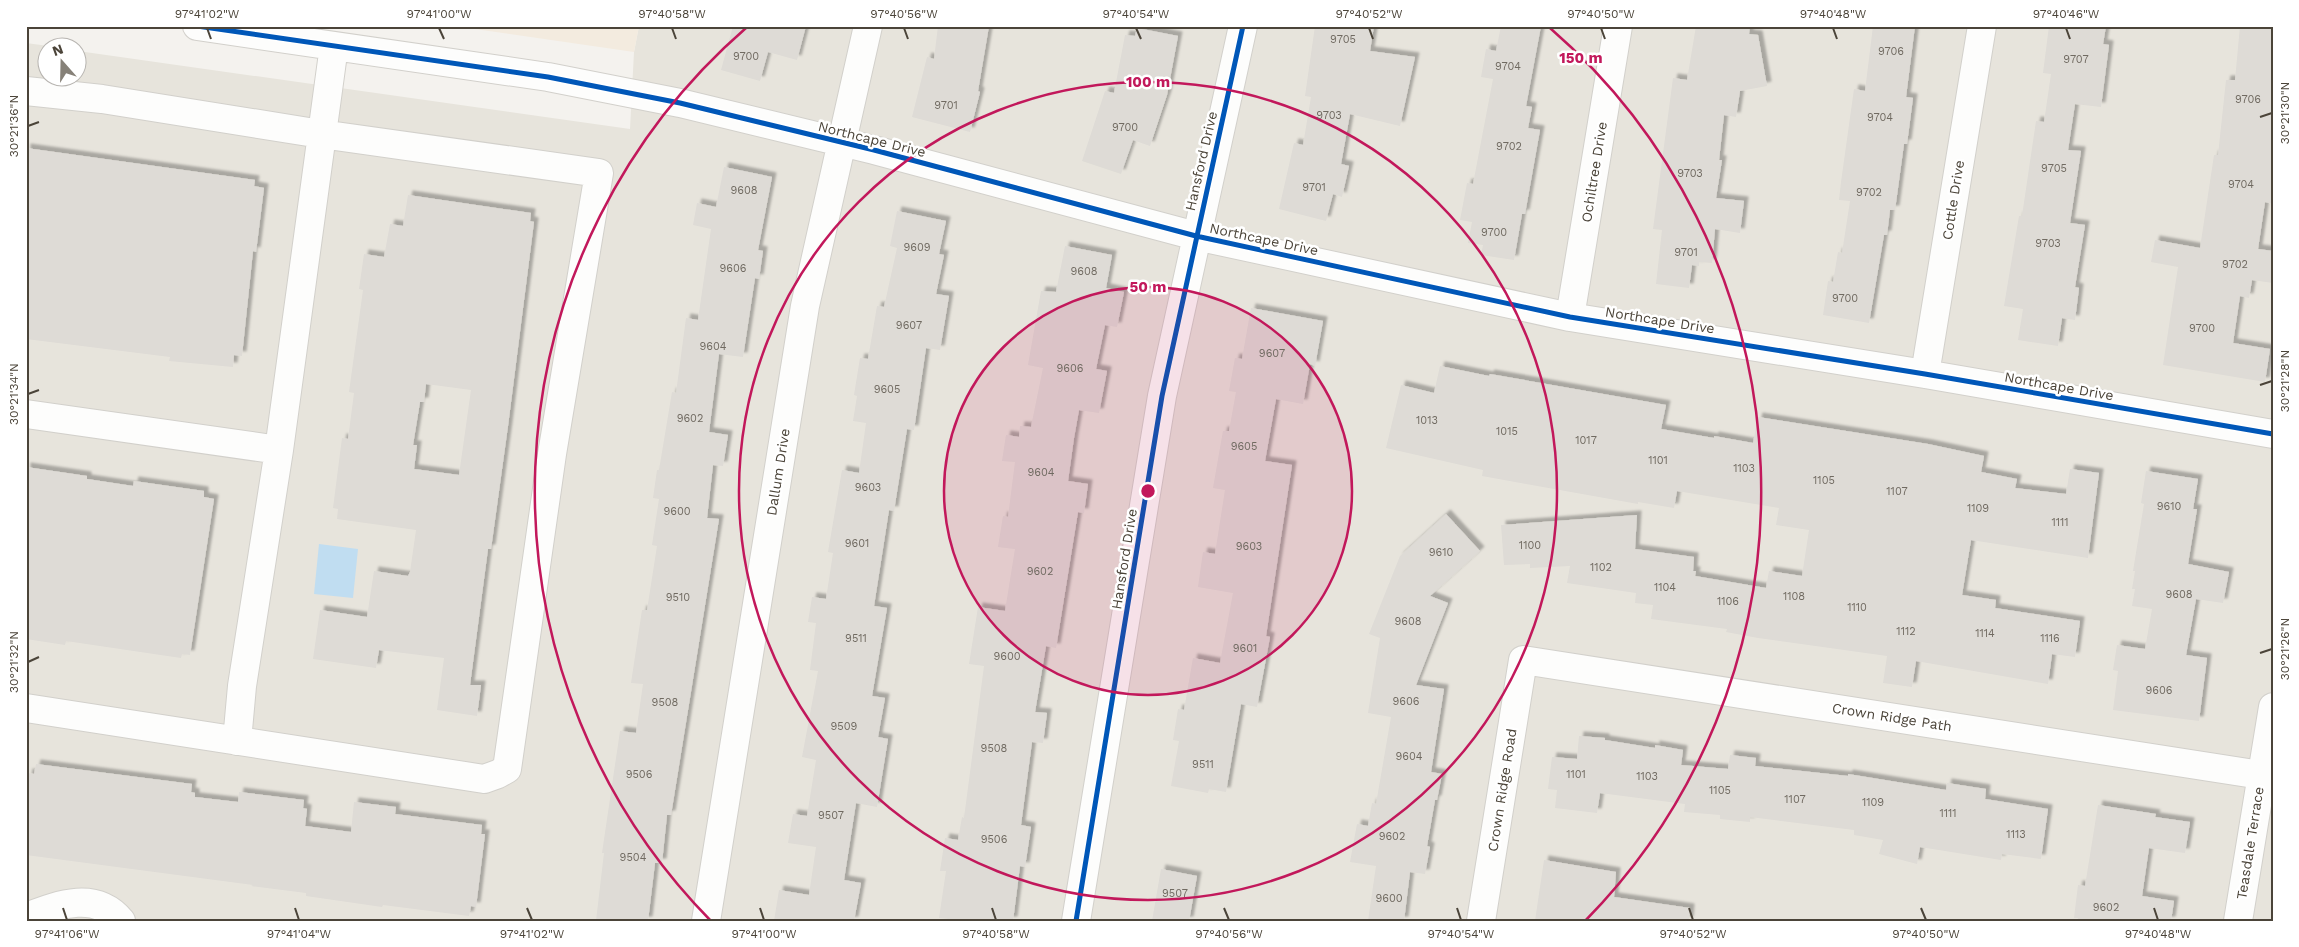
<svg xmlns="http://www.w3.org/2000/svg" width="2299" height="947" font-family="'Work Sans',sans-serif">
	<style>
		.residential { fill: #e7e4dc }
		.commercial { fill: #f3ebdf }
		.water { fill: #c0ddf1 }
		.building { fill: #dedbd6; fill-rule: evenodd; filter: url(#shadow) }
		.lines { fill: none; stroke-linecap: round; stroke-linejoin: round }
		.minor-casing { stroke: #d2d0cb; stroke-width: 30 }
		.minor { stroke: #fdfdfc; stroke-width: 28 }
		.cycleway-casing { stroke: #fff; stroke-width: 8 }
		.cycleway { stroke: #0057b8; stroke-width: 5 }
		.ticks { fill: none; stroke: #4b4439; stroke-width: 2 }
		.ring { fill: none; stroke: #c2185b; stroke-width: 2.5 }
		.labels { text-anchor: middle; stroke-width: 5; stroke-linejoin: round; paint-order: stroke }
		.number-label { font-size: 11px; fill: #706a61 }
		.street-label { font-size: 14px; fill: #4b4439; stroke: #fff }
		.centre { fill: #c2185b; stroke: #fff; stroke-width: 2.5 }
		.ring-label { font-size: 15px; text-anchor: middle; font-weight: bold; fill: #c2185b; stroke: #fff; stroke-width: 5; stroke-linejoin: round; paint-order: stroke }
		.neatline { fill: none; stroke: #4b4439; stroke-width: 2 }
		.ticks-label { font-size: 12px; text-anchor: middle; fill: #4b4439 }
	</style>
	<defs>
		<filter id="shadow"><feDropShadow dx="4.5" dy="-4.5" stdDeviation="1" flood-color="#0004"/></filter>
	</defs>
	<rect width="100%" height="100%" fill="#f4f2ee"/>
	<path class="residential" d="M639,26H2273V921H26V43L56,47L48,48V78H78V51L630,129L634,52Z"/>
	<path class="commercial" d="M454,26H639L634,52Z"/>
	<path class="water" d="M319,544L358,549L353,598L314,594Z"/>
	<path class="building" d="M733,26H806L797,60L768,52L760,81L721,70Z
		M938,26H989L978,91L980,92L970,132L912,117L927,57L934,59Z
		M1315,26H1374L1370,51L1415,57L1400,126L1350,114L1341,164L1349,166L1342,197L1333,194L1326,221L1279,209L1294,143L1303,145L1311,97L1305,96Z
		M1501,26H1541L1526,106L1532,107L1528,128L1540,130L1525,214H1522L1514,260L1481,255L1483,245L1468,243L1472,222L1460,220L1467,183L1473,184L1493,79L1481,77L1486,49L1496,51Z
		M1696,26H1750L1749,34L1758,35L1767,86L1740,91L1736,117L1724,115L1719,160H1722L1716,198L1744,201L1740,233L1715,229L1712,263L1699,262V266L1692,265L1689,288L1656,284L1662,230L1653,229L1673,78L1687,80Z
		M1873,26H1915L1906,97L1913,98L1907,144H1904L1895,210H1890L1887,235H1884L1869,323L1823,315L1828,281L1833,282L1838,252L1842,253L1850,201L1839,200L1841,182L1854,89L1865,91Z
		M2049,26H2106L2103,44L2109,45L2101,107L2075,104L2068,150L2081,151L2070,223L2085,225L2075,287L2079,288L2075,320L2062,318L2058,346L2018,340L2023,309L2004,306L2019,216H2022L2036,121L2044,122L2051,74L2043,73Z
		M2240,26H2273V204L2265,202L2258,249L2273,251V283L2252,280L2249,298L2240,296L2233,343L2270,349L2265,382L2163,365L2178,267L2151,262L2155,240L2200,248L2214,155H2218L2226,80H2235Z
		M1137,28L1178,36L1167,95L1150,146L1133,140L1121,174L1082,161L1105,91L1114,93L1125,35L1135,36Z
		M26,148L255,180L254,186L264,188L256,252L253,251L242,356L234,355L233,367L169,361L170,357L26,339Z
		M724,167L772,177L758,250L763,251L759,279L755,278L743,357L719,354L709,432L728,435L723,466L713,465L707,518L719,519L671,815H667L662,863H655L648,921H596L604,853H602L620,731L636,733L643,684L631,683L642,610H647L657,546L652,545L659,499L653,498L657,470H659L672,392L676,393L686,318L698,320L711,229L693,225L697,203L716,207Z
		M408,195L531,213L530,221L534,222L508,426L491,549H488L470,685H481L477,716L437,710L444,658L379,650L376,668L313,659L320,610L367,617L374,571L408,576L410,572L416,530L337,519L338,509L333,508L342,438L348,439L354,393L349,392L363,290L359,289L364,254L384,257L390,224L403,226ZM426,384L471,390L459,475L414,469L417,445H413L420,402H424Z
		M897,211L946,221L939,254L944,255L936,294L949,296L940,350L926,348L914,430L907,429L894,511L889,510L874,606L887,608L872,696L885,698L878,737L888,739L877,807L856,803L844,880L861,883L854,921H774L779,890L809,895L816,847L788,843L793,814L807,816L816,760L802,757L818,671L810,670L816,623L808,622L812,597L826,599L833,553L828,552L842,470L859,473L866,423L853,421L857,396L854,395L860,358L868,359L877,306L884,307L897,248L890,246Z
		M1065,246L1112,255L1106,288L1124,292L1117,327L1105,325L1096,369L1107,371L1099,413L1079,410L1074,438L1068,481L1088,484L1084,513L1078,512L1056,648L1046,646L1035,712L1047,713L1043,743L1032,742L1021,825L1031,827L1025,867L1020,866L1013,921H968L939,918L946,871H940L945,838L958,840L962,817L964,818L984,666L969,664L978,607L1005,611L1015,549L998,547L1003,516L1008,517L1015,462L1002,461L1006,435L1019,437L1020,426L1031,427L1043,368L1028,365L1041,291L1056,292Z
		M1251,308L1323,321L1315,366L1310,364L1303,404L1276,399L1265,461L1292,465L1266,636L1270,637L1257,707L1241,704L1226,792L1209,789L1208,793L1171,786L1179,741L1173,740L1178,709L1184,710L1193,658L1220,663L1233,593L1198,587L1203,552L1215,554L1225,490L1213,488L1223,431H1229L1236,392L1229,391L1235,358L1242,359Z
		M1440,366L1489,376L1490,374L1666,405L1661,429L1714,438V436L1753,443L1758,417L1928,444L1984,456L1981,472L2017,479L2015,488L2066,494L2070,469L2099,473L2088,558L1971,540L1962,595L1996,600L1995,608L2080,621L2075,657L2052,654L2048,684L1916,661L1912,687L1883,683L1887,656L1758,638L1726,632L1727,629L1651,619L1653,605L1635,603L1636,593L1567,583L1570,566L1530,568V564L1504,565L1501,525L1637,515L1635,549L1694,557L1693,571H1696L1695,576L1766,588L1769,571L1802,576L1809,530L1776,525L1779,508L1677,491L1674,508L1638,502V504L1482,476L1483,470L1386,448L1401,385L1434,393Z
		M26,467L87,476V479L133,486L134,481L204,491V497L214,499L190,655L182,654L181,658L66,641L65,645L26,639Z
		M2146,471L2198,479L2193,509H2197L2188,564L2229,572L2223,603L2196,599L2186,655L2207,658L2199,721L2113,710L2118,671L2113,670L2117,645L2145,649L2152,609L2132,606L2135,589H2132L2135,571H2133L2144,504L2141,503Z
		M1446,514L1480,551L1430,596L1448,603L1416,685L1444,689L1431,772L1442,774L1437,800H1435L1427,846L1430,847L1425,874L1410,872L1404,921H1368L1376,866L1350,862L1357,824L1368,826L1372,803L1376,804L1391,717L1368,713L1380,638L1369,634L1400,556Z
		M1579,736L1605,738V740L1655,748V745L1683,750L1681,765L1728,769L1730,755L1756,758L1755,766L1848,776V774L1946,790L1947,783L1986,789L1985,799L2048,809L2041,859L2002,854L2001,860L1920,847L1917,864L1879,854L1883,840L1854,835V830L1750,817V822L1720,819V815L1684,812L1685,804L1600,793L1597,813L1555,808L1557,790L1548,789L1552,757L1577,759Z
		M36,764L192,784L191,792L195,793V797L238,802L239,792L304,800L303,808L307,809L305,826L351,832L354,802L396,807L395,814L482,825L481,834H485L476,907L471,906L469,916L383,905L382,907L306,896V893L251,886L253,885L26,855V790L28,773L34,774Z
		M2098,805L2156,814L2155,817L2190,822L2185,853L2149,848L2142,896L2174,901L2171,921H2077L2078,918H2074L2078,885L2085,886Z
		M1544,860L1616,872L1614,897L1690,908L1689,921H1535Z
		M1161,869L1197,876L1189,921H1152Z"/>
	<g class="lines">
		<g class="minor-casing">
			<path id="minor" d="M197,26L548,77L680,103L874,150L1196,236L1570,317L1925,374L2273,434
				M26,91L102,99L321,134L599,173L552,454L507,769L498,774L484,779L26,708
				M1570,317L1618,26
				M1925,374L1982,26
				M26,414L279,450
				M237,741L242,686L279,450L334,46
				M26,917C58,905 95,890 121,921
				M706,921L805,306L868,26
				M1076,921L1162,396L1243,26
				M1481,921L1523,660L2261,775
				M2238,921L2273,707"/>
		</g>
		<use href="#minor" class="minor"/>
		<g class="cycleway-casing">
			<path id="cycleway" d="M197,26L548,77L680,103L874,150L1196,236L1570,317L1925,374L2273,434
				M1076,921L1162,396L1243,26"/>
		</g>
		<use href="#cycleway" class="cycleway"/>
	</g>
	<path class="ticks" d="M207,28L211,39M439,28L444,39M672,28L676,39M904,28L908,39M1136,28L1141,39M1369,28L1373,39M1601,28L1605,39M1833,28L1837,39M2066,28L2070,39M2260,117L2272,113M28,126L39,122M2260,385L2272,381M28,394L39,390M2260,653L2272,649M28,662L39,657M63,908L67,920M295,908L299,920M527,908L532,920M760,908L764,920M992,908L996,920M1224,908L1229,920M1457,908L1461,920M1689,908L1693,920M1921,908L1926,920M2154,908L2158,920"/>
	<circle cx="1148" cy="491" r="204" fill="#c2185b" fill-opacity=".12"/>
	<g class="ring">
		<circle cx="1148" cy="491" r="204"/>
		<circle cx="1148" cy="491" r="409"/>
		<path d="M711 921A613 613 0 0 1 746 28M1550 28A613 613 0 0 1 1585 921"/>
	</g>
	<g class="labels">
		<g class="number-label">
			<text x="1343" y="43">9705</text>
			<text x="1891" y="55">9706</text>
			<text x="746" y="60">9700</text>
			<text x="2076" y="63">9707</text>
			<text x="1508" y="70">9704</text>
			<text x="2248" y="103">9706</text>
			<text x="946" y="109">9701</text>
			<text x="1329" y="119">9703</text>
			<text x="1880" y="121">9704</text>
			<text x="1125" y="131">9700</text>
			<text x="1509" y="150">9702</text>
			<text x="2054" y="172">9705</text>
			<text x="1690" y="177">9703</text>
			<text x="2241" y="188">9704</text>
			<text x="1314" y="191">9701</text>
			<text x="744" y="194">9608</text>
			<text x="1869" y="196">9702</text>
			<text x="1494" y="236">9700</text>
			<text x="2048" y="247">9703</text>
			<text x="917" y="251">9609</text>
			<text x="1686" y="256">9701</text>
			<text x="2235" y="268">9702</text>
			<text x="733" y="272">9606</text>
			<text x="1084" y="275">9608</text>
			<text x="1845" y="302">9700</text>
			<text x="909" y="329">9607</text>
			<text x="2202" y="332">9700</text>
			<text x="713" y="350">9604</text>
			<text x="1272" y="357">9607</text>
			<text x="1070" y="372">9606</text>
			<text x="887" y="393">9605</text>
			<text x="690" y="422">9602</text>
			<text x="1427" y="424">1013</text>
			<text x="1507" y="435">1015</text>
			<text x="1586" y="444">1017</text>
			<text x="1244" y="450">9605</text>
			<text x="1658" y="464">1101</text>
			<text x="1744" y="472">1103</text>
			<text x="1041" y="476">9604</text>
			<text x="1824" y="484">1105</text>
			<text x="868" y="491">9603</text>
			<text x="1897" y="495">1107</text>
			<text x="2169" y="510">9610</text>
			<text x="1978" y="512">1109</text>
			<text x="677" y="515">9600</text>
			<text x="2060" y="526">1111</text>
			<text x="857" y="547">9601</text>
			<text x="1530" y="549">1100</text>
			<text x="1249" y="550">9603</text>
			<text x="1441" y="556">9610</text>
			<text x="1601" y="571">1102</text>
			<text x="1040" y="575">9602</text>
			<text x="1665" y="591">1104</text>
			<text x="2179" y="598">9608</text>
			<text x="1794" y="600">1108</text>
			<text x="678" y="601">9510</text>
			<text x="1728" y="605">1106</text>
			<text x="1857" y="611">1110</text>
			<text x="1408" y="625">9608</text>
			<text x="1906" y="635">1112</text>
			<text x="1985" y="637">1114</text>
			<text x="856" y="642">9511</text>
			<text x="2050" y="642">1116</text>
			<text x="1245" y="652">9601</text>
			<text x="1007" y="660">9600</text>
			<text x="2159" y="694">9606</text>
			<text x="1406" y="705">9606</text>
			<text x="665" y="706">9508</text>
			<text x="844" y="730">9509</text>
			<text x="994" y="752">9508</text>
			<text x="1409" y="760">9604</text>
			<text x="1203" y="768">9511</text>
			<text x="639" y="778">9506</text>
			<text x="1576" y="778">1101</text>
			<text x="1647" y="780">1103</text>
			<text x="1720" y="794">1105</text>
			<text x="1795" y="803">1107</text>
			<text x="1873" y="806">1109</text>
			<text x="1948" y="817">1111</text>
			<text x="831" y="819">9507</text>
			<text x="2016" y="838">1113</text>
			<text x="1392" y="840">9602</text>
			<text x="994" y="843">9506</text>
			<text x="633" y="861">9504</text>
			<text x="1175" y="897">9507</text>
			<text x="1389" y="902">9600</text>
			<text x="2106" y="911">9602</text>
		</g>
		<g class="street-label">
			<text transform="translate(872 139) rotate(14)" y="5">Northcape Drive</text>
			<text transform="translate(1201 161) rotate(-77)" y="5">Hansford Drive</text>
			<text transform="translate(1594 172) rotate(-81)" y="5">Ochiltree Drive</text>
			<text transform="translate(1953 200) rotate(-81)" y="5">Cottle Drive</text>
			<text transform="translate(1264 239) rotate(12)" y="5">Northcape Drive</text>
			<text transform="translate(1660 320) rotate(9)" y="5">Northcape Drive</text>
			<text transform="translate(2059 386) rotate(10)" y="5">Northcape Drive</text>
			<text transform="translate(778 472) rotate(-81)" y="5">Dallum Drive</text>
			<text transform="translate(1124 559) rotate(-81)" y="5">Hansford Drive</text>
			<text transform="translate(1892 717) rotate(9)" y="5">Crown Ridge Path</text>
			<text transform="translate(1502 790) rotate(-81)" y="5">Crown Ridge Road</text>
			<text transform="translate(2250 843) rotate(-81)" y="5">Teasdale Terrace</text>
		</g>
	</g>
	<circle cx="1148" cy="491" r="8" class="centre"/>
	<g class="ring-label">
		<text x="1581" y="63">150 m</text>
		<text x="1148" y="87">100 m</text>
		<text x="1148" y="292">50 m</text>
	</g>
	<rect width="2299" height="947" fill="none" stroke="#ffffff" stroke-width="55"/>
	<g transform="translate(62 62) rotate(340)"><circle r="24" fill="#ffffff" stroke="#b7b4b0"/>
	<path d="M0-4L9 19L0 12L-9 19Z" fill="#868178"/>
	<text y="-8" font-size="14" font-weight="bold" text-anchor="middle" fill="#4b4439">N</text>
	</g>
	<rect x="28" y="28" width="2244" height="892" class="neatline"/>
	<g class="ticks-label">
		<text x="207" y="18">97°41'02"W</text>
		<text x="439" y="18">97°41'00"W</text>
		<text x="672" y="18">97°40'58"W</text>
		<text x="904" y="18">97°40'56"W</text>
		<text x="1136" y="18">97°40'54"W</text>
		<text x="1369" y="18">97°40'52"W</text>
		<text x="1601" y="18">97°40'50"W</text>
		<text x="1833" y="18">97°40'48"W</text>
		<text x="2066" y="18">97°40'46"W</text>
		<text transform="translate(2285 113) rotate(-90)" y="4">30°21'30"N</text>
		<text transform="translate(14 126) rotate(-90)" y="4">30°21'36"N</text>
		<text transform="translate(2285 381) rotate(-90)" y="4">30°21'28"N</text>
		<text transform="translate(14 394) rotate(-90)" y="4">30°21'34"N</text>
		<text transform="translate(2285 649) rotate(-90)" y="4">30°21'26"N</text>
		<text transform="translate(14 662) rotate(-90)" y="4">30°21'32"N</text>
		<text x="67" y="938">97°41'06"W</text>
		<text x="299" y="938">97°41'04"W</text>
		<text x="532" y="938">97°41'02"W</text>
		<text x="764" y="938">97°41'00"W</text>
		<text x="996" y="938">97°40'58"W</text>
		<text x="1229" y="938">97°40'56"W</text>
		<text x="1461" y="938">97°40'54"W</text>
		<text x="1693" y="938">97°40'52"W</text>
		<text x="1926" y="938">97°40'50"W</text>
		<text x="2158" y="938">97°40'48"W</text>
	</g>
</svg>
